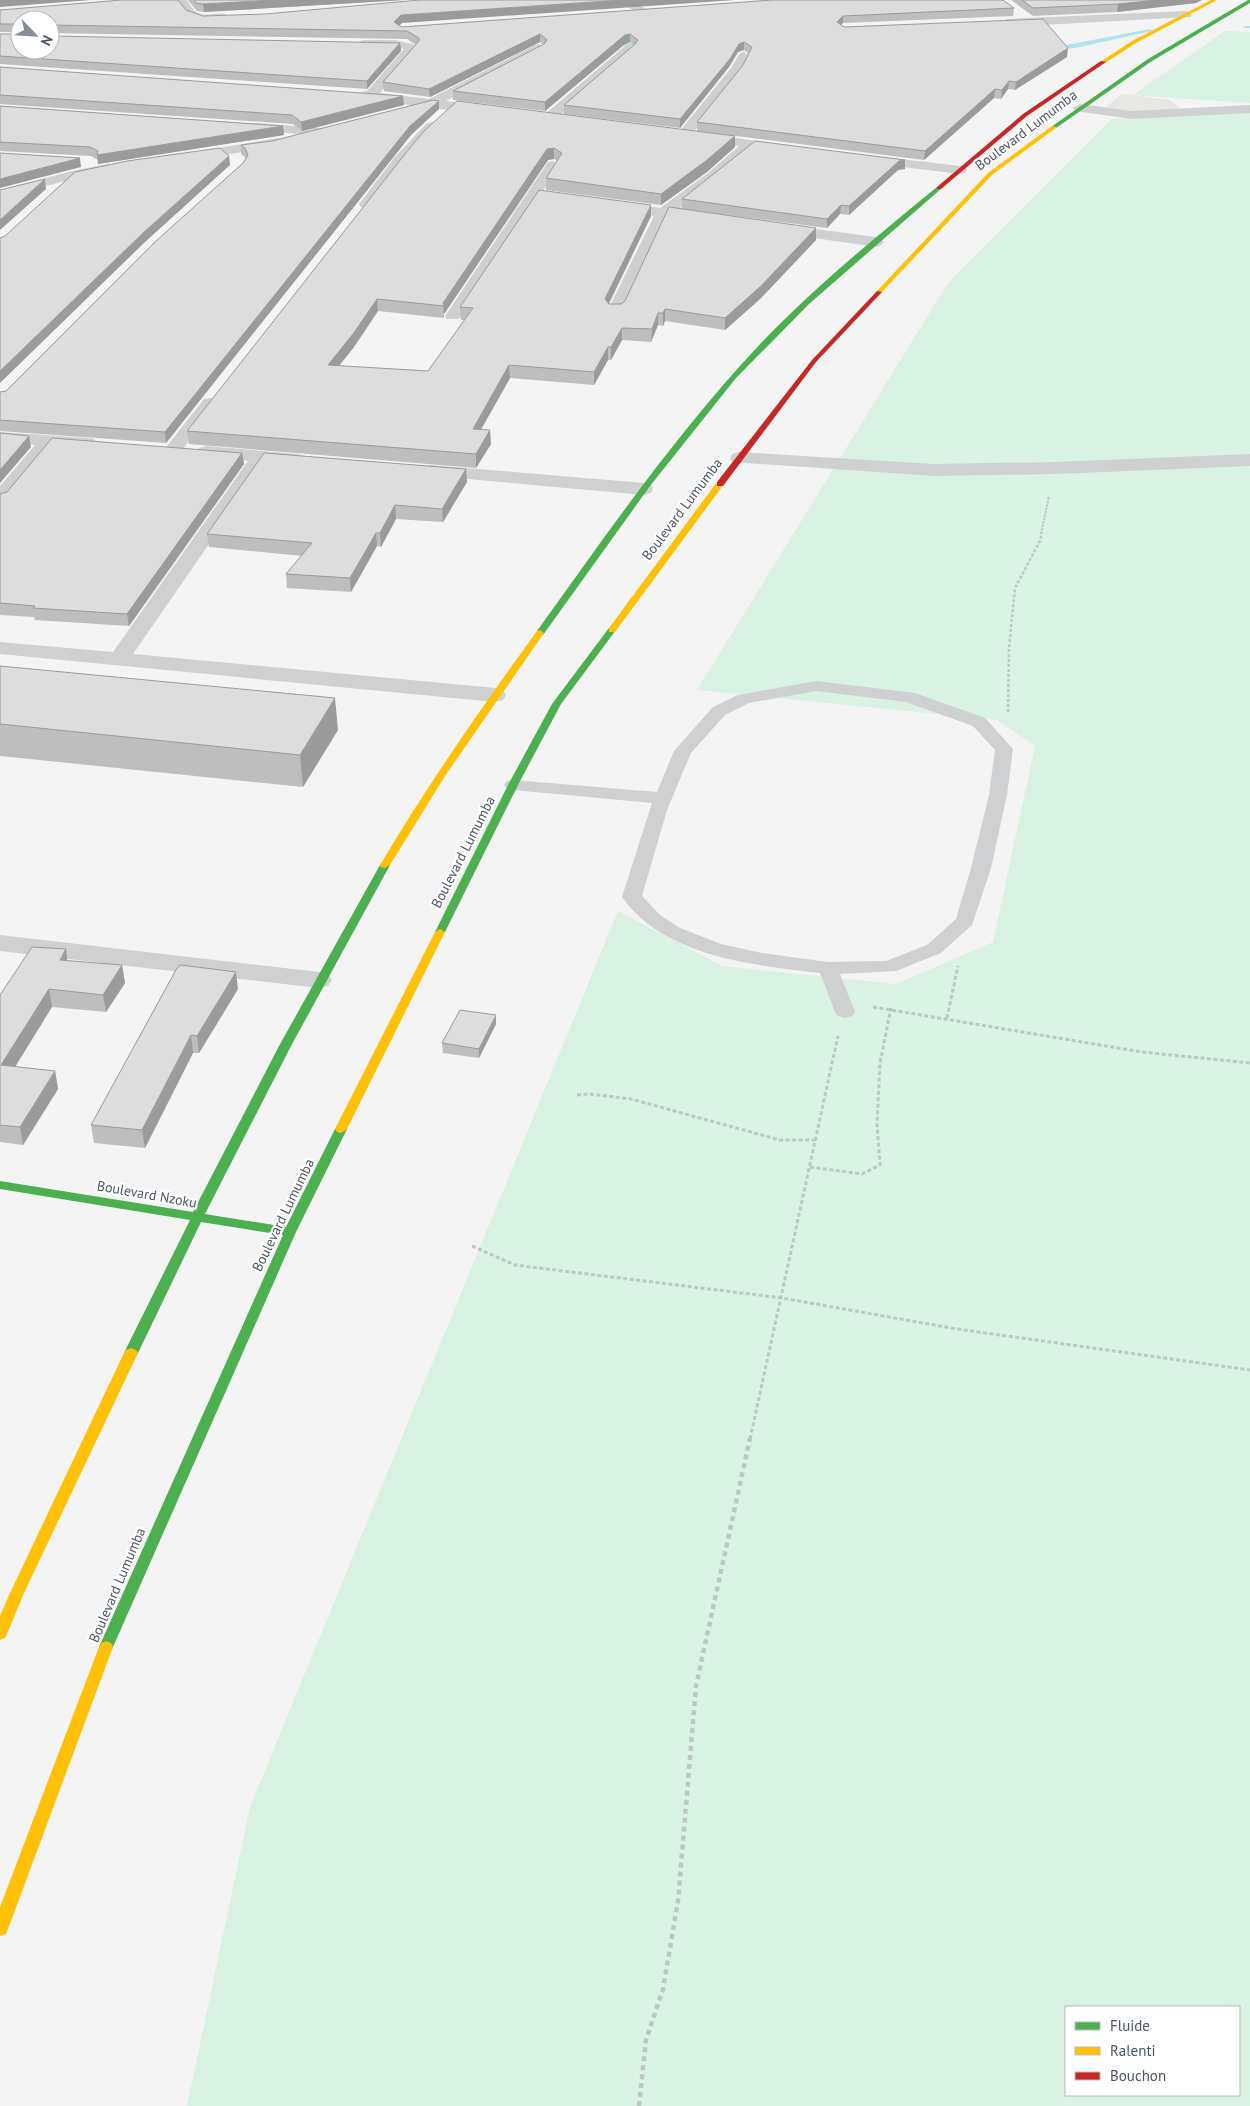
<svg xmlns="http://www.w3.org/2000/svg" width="1250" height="2106" font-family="'PT Sans',sans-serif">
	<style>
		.commercial { fill: #e8e7e3 }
		.green { fill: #d9f2e3; fill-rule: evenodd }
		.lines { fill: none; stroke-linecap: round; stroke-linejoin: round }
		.stream { fill: #aee2f0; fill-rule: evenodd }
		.path-far3 { stroke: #bcc7c4; stroke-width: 2; stroke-dasharray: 2.5 1; stroke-linecap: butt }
		.path-far2 { stroke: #bcc7c4; stroke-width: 2.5; stroke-dasharray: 3 2; stroke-linecap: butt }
		.path-far1 { stroke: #bcc7c4; stroke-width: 3; stroke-dasharray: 4 2.5; stroke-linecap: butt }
		.path { stroke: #bcc7c4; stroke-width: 4.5; stroke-dasharray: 5 4; stroke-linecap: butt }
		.lane { fill: #ced0d2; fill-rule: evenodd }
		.street { fill: #ced0d2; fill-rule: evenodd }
		.fast { fill: #4caf50; fill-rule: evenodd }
		.slow { fill: #ffc107; fill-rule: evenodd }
		.jam { fill: #c62828; fill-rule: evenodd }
		.wall { fill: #bebebf }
		.shaded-wall { fill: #9b9b9b }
		.building { fill: #ddddde; stroke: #9b9b9b }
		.labels { text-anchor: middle; stroke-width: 4.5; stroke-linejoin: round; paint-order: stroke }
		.street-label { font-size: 14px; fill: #4a5661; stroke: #fff }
	</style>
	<rect width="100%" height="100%" fill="#f4f4f4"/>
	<path class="commercial" d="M1122,94L1170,100L1181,109L1142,114L1101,111Z"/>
	<path class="green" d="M1225,31L1250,32V103L1133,95Z
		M1250,110V2106H187L250,1807L618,911L722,966L896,984L993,942L1035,746L997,720L697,690L948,283L1112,119ZM1066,2007H1239V2095H1066Z"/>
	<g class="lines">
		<path class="stream" d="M1245,26H1250V28H1243Z
			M1150,29L1152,31L1075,48L1054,50L1051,48Z
			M609,43H648L651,45L648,47L607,45Z"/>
		<path class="path-far3" d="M1041,534L1049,496"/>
		<path class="path-far2" d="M1008,712L1009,648L1015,588L1040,541L1042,532"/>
		<path class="path-far1" d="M873,1007L1142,1052L1250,1063
			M947,1018L958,966
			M577,1095L590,1094L631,1099L780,1140H816
			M810,1167L862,1174L880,1165L877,1124L880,1063L891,1008
			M472,1246L515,1265L782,1298L957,1329L1250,1370
			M750,1439L838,1036"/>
		<path class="path" d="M639,2106L646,2040L663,1989L678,1901L696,1686L750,1438"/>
		<path class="lane" d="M816,681L915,693L985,718L1013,749L1007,795L991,868L972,925L941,953L896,971L840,974L855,1012L852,1016L845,1018L838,1016L835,1012L820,973C753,965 664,957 622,897L652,803L513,790L507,789L504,785L507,781L513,780L657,792L674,751L713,707L738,695ZM816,691L906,702L973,726L995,750L989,795L971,868L956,919L927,945L886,961L828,962L762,953L721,944L680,928L660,915L642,896L667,810L691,753L725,715L749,703Z"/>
		<path class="street" d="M175,0H187C190,4 193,11 198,13C208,18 222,9 230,17C220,26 200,20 188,17Z
			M613,0H629L652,12L646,16L642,14Z
			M1186,11L1192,15L1190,17L1007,27L1001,23L1007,19Z
			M364,40H395L416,45L418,48L416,51L380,93L429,99L535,45L539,44L545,48L446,101L495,107L497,110L495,113L490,114L429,108L361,98L360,95L361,92L367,91L404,49L395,47H360L358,44L360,41Z
			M630,44L636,48L634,51L555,120H545L543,117L545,114L626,45Z
			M744,52L750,56L741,72L689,138H679L677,135L679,132L731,68L740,53Z
			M1080,104L1132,111L1250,105V113L1132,119L1075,111L1073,108Z
			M432,122L439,126L437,129L404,164L371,207H361L359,204L394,158L427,123Z
			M256,123L323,128L330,132L323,136L251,130L249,127Z
			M698,133L789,145L796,149L789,153L753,148L718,179L676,211L708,216L710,219L708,222L703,223L667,218L623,312L621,315H609L607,312L654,216L615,210L610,209L608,206L610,203L615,202L660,208L708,173L739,146L693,140L691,137L693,134Z
			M279,138L284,139L286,142L284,145L188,161L181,157L188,153Z
			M867,155L960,166L965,167L967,170L965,173L960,174L862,162L860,159Z
			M553,161L560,165L461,316L459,319H447L445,316L548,162Z
			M108,164L113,165L115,168L113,171L73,179L0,198V190L72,171Z
			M778,224L876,237L881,239L884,242L881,245L876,247L773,232L770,229L773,226Z
			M210,398L216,399L219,403L216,407L179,454L173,456L167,454L164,450L167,446L204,399Z
			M0,432L88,438L94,439L97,443L94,447L88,448L54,446L7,502L0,504V486L35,445L0,442Z
			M206,446L298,454L305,456L307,460L305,464L298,466L265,463L133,654L495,688L503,690L506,695L503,700L495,702L0,654V642L113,652L248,461L199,456L197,452L199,448Z
			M739,452L934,464L1055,462L1250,454V466L1055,474L934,476L732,462L730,458L732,454Z
			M430,465L644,483L651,485L653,489L651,493L644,495L423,475L421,471L423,467Z
			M0,935L319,972L328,974L332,980L328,986L319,988L0,951Z"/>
		<path class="fast" d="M1248,0H1250V3L1152,61L1056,128L1051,127L1148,59Z
			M937,187L942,188L809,304L736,378L650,486L543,635H537V631C608,532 678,431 762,342C816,286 877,236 937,187Z
			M612,627L616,630L561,704L518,785L445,932L440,935L436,934L435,932L508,785L552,704L609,628Z
			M385,862L390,865L291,1046L205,1214L286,1227L335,1129L341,1125L347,1129L296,1232L113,1647L111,1651L106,1653L101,1651L99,1647L283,1235L201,1222L138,1353L136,1356H126L124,1353L190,1220L0,1189V1181L193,1212L279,1046L380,865Z"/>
		<path class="slow" d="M1211,0H1217L1136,43L1105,63L1100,62L1132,41Z
			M1052,126L1057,127L992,175L881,293H877V291L988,173Z
			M717,482L724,484L615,632H609V628Z
			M540,630L544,633L445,776L390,865L385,868L381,867L380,865C428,784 482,707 537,631Z
			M440,929L445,932L347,1129L341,1133L337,1132L335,1129L435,932Z
			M131,1348L136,1350L138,1353L24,1593L7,1634L5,1638L0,1640V1616L10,1593L124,1353L126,1350Z
			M106,1641L111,1643L113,1647L8,1929L6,1934L0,1936V1907L99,1647L101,1643Z"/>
		<path class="jam" d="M1101,61L1106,62L1027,116L941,189H937V187L1023,114Z
			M877,291L882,292L816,362L723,486H717V482L812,360Z"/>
	</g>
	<path class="wall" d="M188,0H404L204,12L197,11Z
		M1011,0H1202L1196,3L1117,12L1033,16Z
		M1014,8L1013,16L843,23L841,25L844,27L1067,57L1015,90L1008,89L1001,99L994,98L924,160L697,131V122L743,65L749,54L744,50L738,52L729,67L680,128L564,114V105L634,45L630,42L625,44L545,111L453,100V91L543,45L540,42L430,97L384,91L383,82L416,45L407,39L50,33V20L20,32H0V10H186L203,16L402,23L399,25L402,27Z
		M0,34L20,50L400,43L401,51L367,89L0,64Z
		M0,67L404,105L302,131L293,124L0,104Z
		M0,106L283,126L284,135L98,164V160L91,156L0,151Z
		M439,109L411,135L166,443L0,431V392L6,391L243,163L246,158L241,154V145L272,141Z
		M735,136V147L707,172L661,205L546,190V178L557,161L554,159L548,160L444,314V318L378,311L354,347L339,366L428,371L465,320H461L460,307L651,216L609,304H621L816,228V240L760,299L725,330L665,321L663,326L658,325L651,342L622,340L611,360H608L594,385L510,378L481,429L491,444L476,468L189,444L187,431L405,154Z
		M905,160V169L898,170L849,215L840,214L827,228L682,209V199Z
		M242,453L244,464L129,626L35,620L34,617L0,615V494Z
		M466,469L467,482L443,522L396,519L381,547L377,546L351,592L287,588L286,574L302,556L209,547L207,534Z
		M0,666L338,730L303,787L0,756Z
		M67,961L122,965L125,983L106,1012L52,1007L15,1067L55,1071L58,1089L23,1145L0,1142V995Z
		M238,989L199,1053H193L145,1148L94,1143L91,1125Z
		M496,1024L479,1058L443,1053L442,1043Z"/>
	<path class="shaded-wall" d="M0,0H91L0,7Z
		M275,0H404L204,12L203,4Z
		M622,0H735L402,23L394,30V22L401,15Z
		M1157,0H1202L1196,3L1117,12L1118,4Z
		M843,16V23L836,30L837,22Z
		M540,34V42L430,97L429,89Z
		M630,34V42L625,44L545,111V102L625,35Z
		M744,42V50L738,52L729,67L680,128V119L739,44Z
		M400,43L401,51L367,89V81Z
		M1068,48L1067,57L1015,90L1016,82Z
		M1009,81L1008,89L1001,99L1002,90Z
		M995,89L994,98L924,160L925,151Z
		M403,96L404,105L302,131L301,122Z
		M439,101V109L411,135L166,443L165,432L410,126Z
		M283,126L284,135L98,164L97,155Z
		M735,136V147L707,172L661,205V194Z
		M554,148V159L548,160L444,314L443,303L547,149Z
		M229,156L230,165L145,242L0,383V371L144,232Z
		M80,158L81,167L0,188V179Z
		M905,160V169L898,170L849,215V206L899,161Z
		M45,179L46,189L0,230V220Z
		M651,205V216L605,311V299Z
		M841,205L840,214L827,228V219Z
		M816,228V240L760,299L725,330V318Z
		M377,299L378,311L354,347L329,378L328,365Z
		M665,309V321L663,326V313Z
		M658,313V325L651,342L652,329Z
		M622,328V340L611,360V347Z
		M608,347V360L594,385V372Z
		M509,365L510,378L474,442L473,429Z
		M490,430L491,444L476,468V454Z
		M29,436L31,447L0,483V470Z
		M242,453L244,464L129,626L127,614Z
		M466,469L467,482L443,522L442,509Z
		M395,505L396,519L381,547L380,533Z
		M376,533L377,546L351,592L350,578Z
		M335,698L338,730L303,787L300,755Z
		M66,949L68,967L60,960Z
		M122,965L125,983L106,1012L103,995Z
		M236,972L238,989L199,1053L197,1036Z
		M49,989L52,1007L5,1083L1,1065Z
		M496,1015V1024L479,1058V1049Z
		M191,1035L193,1053L145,1148L142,1130Z
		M55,1071L58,1089L23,1145L20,1127Z"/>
	<path class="building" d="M122,0H178L186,10L203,16L265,14L420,0H622L401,15L394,22L402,27L772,0H1003L1014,8L843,16L837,22L844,27L1043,19L1068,48L1016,82L1009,81L1002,90L995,89L925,151L697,122L743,65L752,47L744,42L739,44L730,59L680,119L564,105L635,44L638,40L630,34L625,35L545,102L453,91L544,44L547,40L540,34L429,89L383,82L419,41V38L407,31L50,25V20H20V24H0V10Z
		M194,0H275L203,4L196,3Z
		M1022,0H1157L1118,4L1033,8Z
		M0,34H20V50H50V36L400,43L367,81L0,56Z
		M0,67L403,96L301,122L292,115L0,95Z
		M433,100L439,101L410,126L165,432L0,420V392L6,391L156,241L243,163L248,155L245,148L241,145L272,141Z
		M457,101L735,136L707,160L661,194L546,178L562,153L554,148L547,149L443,303L444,306L377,299L353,334L328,365L428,371L473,308L460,307L539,190L651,205L605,299L609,304H621L625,301L669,207L816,228L761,286L725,318L665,309L663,313H658L652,329L622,328L611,347H608L594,372L509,365L473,429L490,430L476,454L187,431L405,154L423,132Z
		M0,106L283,126L97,155L98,151L90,147L0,142Z
		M755,141L905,160L899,161L849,206L841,205L827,219L682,199Z
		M220,148L229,156L144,232L0,371V238L5,236L75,172L127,161Z
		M0,153L80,158L0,179Z
		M45,179L0,220V190Z
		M0,433L29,436L0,470Z
		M52,438L242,453L127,614L33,608L35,606L0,603V494L7,492Z
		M264,453L466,469L442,509L395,505L380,533H376L350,578L286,574L312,543L207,534Z
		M0,666L335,698L300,755L0,724Z
		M32,947L66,949L60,960L122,965L103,995L49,989L1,1065L55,1071L20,1127L0,1125V995Z
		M181,965L236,972L197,1036L191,1035L142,1130L91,1125L177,968Z
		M460,1010L496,1015L479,1049L442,1043Z"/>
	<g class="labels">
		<g class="street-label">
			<text transform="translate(1026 130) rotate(-37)" y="5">Boulevard Lumumba</text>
			<text transform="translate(682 509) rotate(-53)" y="5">Boulevard Lumumba</text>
			<text transform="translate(463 852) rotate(-63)" y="5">Boulevard Lumumba</text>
			<text transform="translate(147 1194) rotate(10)" y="5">Boulevard Nzoku</text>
			<text transform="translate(283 1215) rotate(-64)" y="5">Boulevard Lumumba</text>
			<text transform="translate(117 1585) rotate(-67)" y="5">Boulevard Lumumba</text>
		</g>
	</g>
	<rect x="1065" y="2006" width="175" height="90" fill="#ffffff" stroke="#b7bbc0"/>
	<rect x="1075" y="2022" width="25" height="8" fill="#4caf50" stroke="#b7bbc0"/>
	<text x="1110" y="2031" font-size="15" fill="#4a5661">Fluide</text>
	<rect x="1075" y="2047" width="25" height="8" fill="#ffc107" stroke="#b7bbc0"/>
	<text x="1110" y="2056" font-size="15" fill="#4a5661">Ralenti</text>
	<rect x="1075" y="2072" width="25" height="8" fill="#c62828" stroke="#b7bbc0"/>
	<text x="1110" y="2081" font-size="15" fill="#4a5661">Bouchon</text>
	<g transform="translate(35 35) rotate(115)"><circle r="24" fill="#ffffff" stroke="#b7bbc0"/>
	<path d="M0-4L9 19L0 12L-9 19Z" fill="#868d94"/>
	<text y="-8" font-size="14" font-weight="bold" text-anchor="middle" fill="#4a5661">N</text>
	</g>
</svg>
